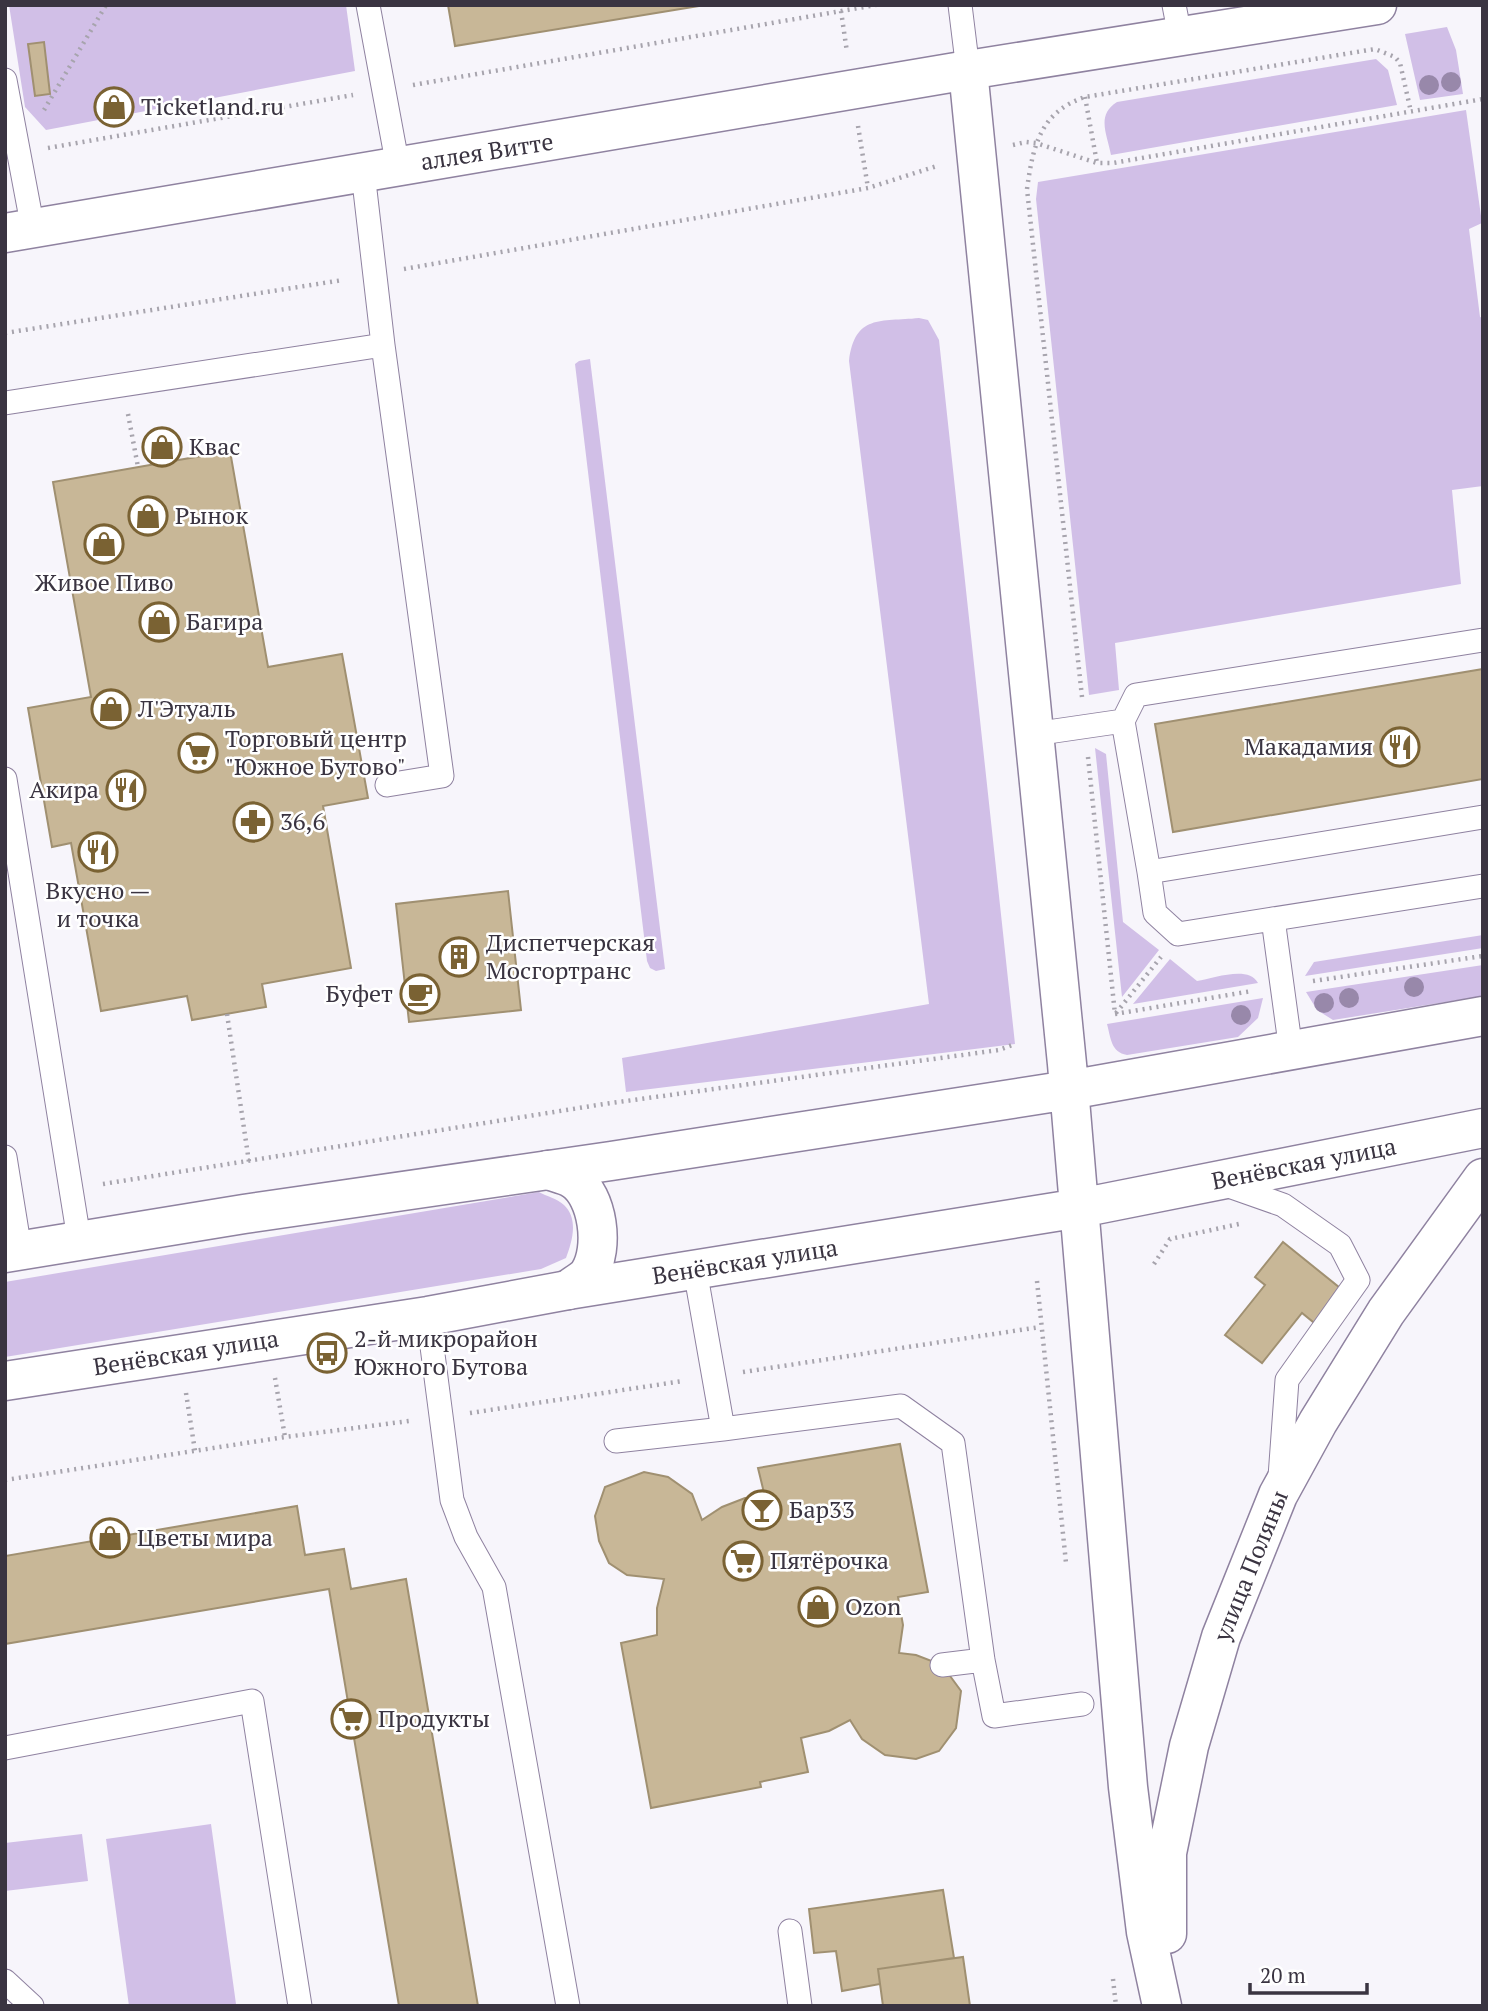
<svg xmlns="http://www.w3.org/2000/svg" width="1488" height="2011" font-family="'PT Serif',serif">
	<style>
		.green { fill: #d1bfe7 }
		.building { fill: #c8b797; stroke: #a09071; stroke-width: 2 }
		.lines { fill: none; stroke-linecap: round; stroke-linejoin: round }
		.service-casing { stroke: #8f82a0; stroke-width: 25 }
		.minor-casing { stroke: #8f82a0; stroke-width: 41 }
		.tertiary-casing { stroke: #8f82a0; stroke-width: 41 }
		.secondary-casing { stroke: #8f82a0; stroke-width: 41 }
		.path { stroke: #a7a4ad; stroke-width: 4.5; stroke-dasharray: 2 5; stroke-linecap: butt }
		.service { stroke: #fff; stroke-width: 23 }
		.minor { stroke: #fff; stroke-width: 38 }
		.tertiary { stroke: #fff; stroke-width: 38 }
		.secondary { stroke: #fff; stroke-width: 38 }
		.tree { fill: #9888aa }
		.labels { text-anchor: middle; stroke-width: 5; stroke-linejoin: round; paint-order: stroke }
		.poi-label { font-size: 24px; fill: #3a3441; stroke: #fff; text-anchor: start }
		.street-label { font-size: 24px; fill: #3a3441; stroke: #fff }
	</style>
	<rect width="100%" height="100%" fill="#f7f5fb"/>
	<path class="green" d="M9,5H346L355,71L46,130L25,107Z
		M1447,27L1456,50L1463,94L1420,100L1405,34Z
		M1376,59L1388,70L1397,105L1111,155C1107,134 1096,115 1117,102Z
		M1466,110L1482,223L1469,229L1480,317L1483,318V486L1452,490L1461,584L1115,643L1119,690L1089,695L1036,199L1038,182Z
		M919,318L928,320L939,340L1015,1044L626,1092L622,1058L929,1004L849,361C855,314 880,322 919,318Z
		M590,359L665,969L656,971L650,968L647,961L575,364L579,361Z
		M1095,748L1106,754L1123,922L1159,950L1122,997Z
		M1483,935V948L1305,976L1314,962Z
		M1170,959L1197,981C1214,978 1249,965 1258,983L1133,1004Z
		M1483,965V996L1333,1020L1317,1010L1306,992Z
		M1263,998L1258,1018L1238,1037L1127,1055C1111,1052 1111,1039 1107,1024Z
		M539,1192C546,1196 558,1199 564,1205C579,1219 572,1242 566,1258L541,1269L5,1357V1282Z
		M211,1824L236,2004L129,2006L106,1839Z
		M82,1834L88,1881L5,1891V1843Z"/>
	<path class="building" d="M448,5H705L455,46Z
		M44,42L50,94L35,96L28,44Z
		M230,451L268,667L342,654L368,798L323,806L351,968L262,984L266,1007L192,1020L187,996L101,1011L71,843L52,847L28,708L91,697L53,482Z
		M1483,669V779L1173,832L1155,724Z
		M508,891L521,1010L409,1022L396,904Z
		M1283,1242L1345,1292L1318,1326L1302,1313L1262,1363L1225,1335L1265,1285L1255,1277Z
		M900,1444L928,1592L898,1597L903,1625L899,1653L916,1655L942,1665L961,1691L956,1728L939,1751L916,1759L885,1755L862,1739L850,1720L829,1731L801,1738L808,1772L760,1782L761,1787L651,1808L621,1643L657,1635V1608L664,1579L627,1575L609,1563L599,1541L595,1516L605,1487L644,1472L668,1477L692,1494L702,1520L722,1507L745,1498L765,1497L758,1468Z
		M297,1506L305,1555L344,1549L351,1589L406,1579L478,2006H399L329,1589L5,1644V1556Z
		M943,1890L954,1958L878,1969L880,1984L842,1991L836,1951L814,1953L809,1909Z
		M963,1957L970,2006H883L878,1969Z"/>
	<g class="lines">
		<g class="service-casing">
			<path id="service" d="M368,5L398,167
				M960,5L968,70
				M1174,5L1180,36
				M5,80L33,229
				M363,173L383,345L442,776L387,785
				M5,403L383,345
				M1123,721L1136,695L1483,640
				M1034,734L1123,721L1149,872L1483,817
				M5,779L79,1239
				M1149,872L1155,913L1178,934L1483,886
				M1273,919L1291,1051
				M5,1157L20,1250
				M1223,1184L1283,1205L1340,1245L1358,1280L1287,1380L1280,1477
				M695,1270L723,1429L901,1406L953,1443L983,1660L994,1716L1082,1704
				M428,1316L452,1500L466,1537L494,1587L568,2006
				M616,1441L723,1429
				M942,1665L983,1660
				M5,1748L252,1701L300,2006
				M790,1931L800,2006
				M5,1981L32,2006"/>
		</g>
		<g class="minor-casing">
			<path id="minor" d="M5,233L968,70"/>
		</g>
		<g class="tertiary-casing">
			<path id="tertiary" d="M548,1170C556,1173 567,1175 574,1180C598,1196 605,1248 589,1273C585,1279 574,1285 568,1290"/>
		</g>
		<g class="secondary-casing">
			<path id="secondary" d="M5,1253L244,1214L611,1161L1069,1090L1483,1016
				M5,1381L428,1316L568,1290L1080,1208L1483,1128
				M1167,1934V1853L1189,1746L1221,1637L1278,1495L1318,1422L1386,1312L1483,1178
				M1162,2006L1146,1932L1128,1787L1067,1064L968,70L1377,5"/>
		</g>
		<path class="path" d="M841,11L847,52
			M413,85L876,5
			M1085,97L1097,163
			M44,110L106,5
			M858,126L868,188
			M1013,145L1026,142L1036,143L1097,163H1113L1483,99
			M48,148L353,95
			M404,269L868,188L937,166
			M5,333L343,280
			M128,414L138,467
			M1082,697L1027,189C1033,146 1040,112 1085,97L1375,49L1395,57L1400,63L1411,112
			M1088,757L1115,1014
			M1313,981L1483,956
			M1116,1013L1161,957
			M227,1014L249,1162
			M1115,1014L1252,991
			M103,1184L604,1104L999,1050L1015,1044
			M1154,1264L1170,1239L1239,1224
			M1037,1281L1066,1563
			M743,1372L1040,1327
			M275,1378L285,1437
			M186,1393L195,1451
			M470,1413L683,1381
			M5,1480L285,1437L409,1421
			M1113,1979L1116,2006"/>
		<use href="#service" class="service"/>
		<use href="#minor" class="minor"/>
		<use href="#tertiary" class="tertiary"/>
		<use href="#secondary" class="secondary"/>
	</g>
	<g class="tree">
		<circle cx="1451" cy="82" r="10"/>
		<circle cx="1429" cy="85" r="10"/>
		<circle cx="1414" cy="987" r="10"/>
		<circle cx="1349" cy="998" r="10"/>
		<circle cx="1324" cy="1003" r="10"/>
		<circle cx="1241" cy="1015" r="10"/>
	</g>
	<defs>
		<g id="shop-ring" transform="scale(2.0125)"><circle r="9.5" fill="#fff" stroke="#7a6233" stroke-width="1.5"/><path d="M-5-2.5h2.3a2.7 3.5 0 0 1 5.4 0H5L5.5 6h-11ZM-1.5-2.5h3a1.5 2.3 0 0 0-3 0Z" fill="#7a6233"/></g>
		<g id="restaurant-ring" transform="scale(2.0125)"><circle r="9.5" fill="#fff" stroke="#7a6233" stroke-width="1.5"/><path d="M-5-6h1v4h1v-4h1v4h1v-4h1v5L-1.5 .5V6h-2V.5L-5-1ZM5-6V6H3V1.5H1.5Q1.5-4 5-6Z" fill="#7a6233"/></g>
		<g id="supermarket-ring" transform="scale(2.0125)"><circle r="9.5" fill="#fff" stroke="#7a6233" stroke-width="1.5"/><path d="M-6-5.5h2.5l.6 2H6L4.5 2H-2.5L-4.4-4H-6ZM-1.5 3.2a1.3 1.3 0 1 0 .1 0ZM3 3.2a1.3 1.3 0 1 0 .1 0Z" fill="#7a6233"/></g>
		<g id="pharmacy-ring" transform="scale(2.0125)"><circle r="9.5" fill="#fff" stroke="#7a6233" stroke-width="1.5"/><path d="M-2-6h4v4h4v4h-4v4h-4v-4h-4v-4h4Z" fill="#7a6233"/></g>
		<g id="building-ring" transform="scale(2.0125)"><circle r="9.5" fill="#fff" stroke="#7a6233" stroke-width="1.5"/><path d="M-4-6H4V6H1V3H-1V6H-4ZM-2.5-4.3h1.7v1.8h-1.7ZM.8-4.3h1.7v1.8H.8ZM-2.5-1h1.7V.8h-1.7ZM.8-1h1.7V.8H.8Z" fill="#7a6233"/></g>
		<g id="cafe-ring" transform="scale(2.0125)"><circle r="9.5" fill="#fff" stroke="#7a6233" stroke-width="1.5"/><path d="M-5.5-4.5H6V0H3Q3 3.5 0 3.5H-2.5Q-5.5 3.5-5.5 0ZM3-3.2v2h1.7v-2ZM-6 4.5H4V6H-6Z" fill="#7a6233"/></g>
		<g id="bus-ring" transform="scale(2.0125)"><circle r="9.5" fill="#fff" stroke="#7a6233" stroke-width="1.5"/><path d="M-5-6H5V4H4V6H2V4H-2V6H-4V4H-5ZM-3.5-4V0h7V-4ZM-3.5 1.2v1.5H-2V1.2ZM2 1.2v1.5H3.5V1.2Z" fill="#7a6233"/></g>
		<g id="bar-ring" transform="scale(2.0125)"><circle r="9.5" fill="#fff" stroke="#7a6233" stroke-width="1.5"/><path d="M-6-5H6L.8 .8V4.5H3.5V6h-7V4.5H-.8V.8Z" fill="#7a6233"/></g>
	</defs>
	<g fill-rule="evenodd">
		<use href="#shop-ring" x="114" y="107"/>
		<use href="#shop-ring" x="162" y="447"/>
		<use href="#shop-ring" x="148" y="516"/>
		<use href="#shop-ring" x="104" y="544"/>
		<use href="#shop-ring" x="159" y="622"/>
		<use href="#shop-ring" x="111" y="709"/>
		<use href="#restaurant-ring" x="1400" y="747"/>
		<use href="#supermarket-ring" x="198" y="753"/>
		<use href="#restaurant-ring" x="126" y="790"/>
		<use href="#pharmacy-ring" x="253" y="822"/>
		<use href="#restaurant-ring" x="98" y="852"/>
		<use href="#building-ring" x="459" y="957"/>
		<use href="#cafe-ring" x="420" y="994"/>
		<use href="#bus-ring" x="327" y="1353"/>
		<use href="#bar-ring" x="762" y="1510"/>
		<use href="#shop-ring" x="110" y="1538"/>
		<use href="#supermarket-ring" x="743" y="1561"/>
		<use href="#shop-ring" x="818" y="1607"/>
		<use href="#supermarket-ring" x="351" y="1719"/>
	</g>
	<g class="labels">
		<g class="poi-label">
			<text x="141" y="115">Ticketland.ru</text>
			<text x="189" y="455">Квас</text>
			<text x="175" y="524">Рынок</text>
			<text x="104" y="591" text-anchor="middle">Живое Пиво</text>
			<text x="186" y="630">Багира</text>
			<text x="138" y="717">Л'Этуаль</text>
			<text x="225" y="747">Торговый центр<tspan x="225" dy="28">"Южное Бутово"</tspan></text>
			<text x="1373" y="755" text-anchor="end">Макадамия</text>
			<text x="99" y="798" text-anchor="end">Акира</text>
			<text x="280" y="830">36,6</text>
			<text x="98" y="899" text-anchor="middle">Вкусно —<tspan x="98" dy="28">и точка</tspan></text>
			<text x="486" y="951">Диспетчерская<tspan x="486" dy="28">Мосгортранс</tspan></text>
			<text x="393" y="1002" text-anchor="end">Буфет</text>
			<text x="354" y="1347">2-й микрорайон<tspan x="354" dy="28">Южного Бутова</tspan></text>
			<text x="789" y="1518">Бар33</text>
			<text x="137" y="1546">Цветы мира</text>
			<text x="770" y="1569">Пятёрочка</text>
			<text x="845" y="1615">Ozon</text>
			<text x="378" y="1727">Продукты</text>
		</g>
		<g class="street-label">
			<text transform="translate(487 152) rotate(-9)" y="8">аллея Витте</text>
			<text transform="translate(1304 1164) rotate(-11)" y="8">Венёвская улица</text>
			<text transform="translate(745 1262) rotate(-9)" y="8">Венёвская улица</text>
			<text transform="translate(186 1353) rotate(-9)" y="8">Венёвская улица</text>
			<text transform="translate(1251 1566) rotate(-68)" y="8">улица Поляны</text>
		</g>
	</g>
	<rect width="1488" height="2011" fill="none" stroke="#3a3441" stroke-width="14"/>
	<path d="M1250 1983v10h117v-10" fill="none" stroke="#3a3441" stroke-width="3.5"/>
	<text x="1260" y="1983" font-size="21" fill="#3a3441" stroke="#ffffff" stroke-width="5" paint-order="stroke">20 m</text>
</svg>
